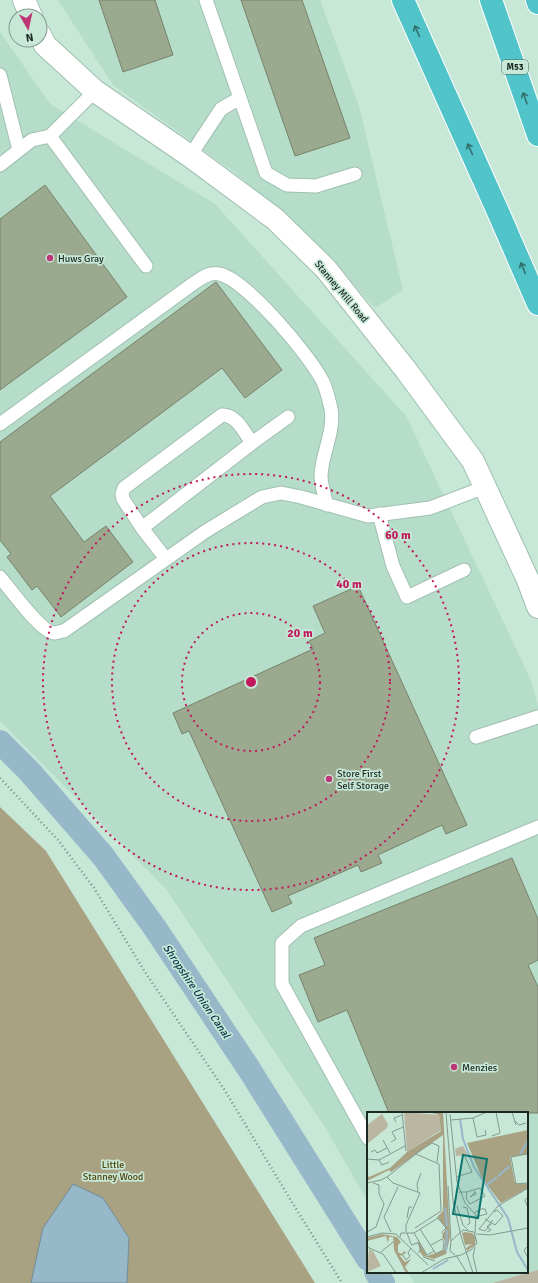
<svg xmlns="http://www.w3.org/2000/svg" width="538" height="1283" font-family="Signika,sans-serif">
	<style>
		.built { fill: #b5ddc9 }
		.green { fill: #bab6a1 }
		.forest { fill: #a8a283 }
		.water { fill: #97b8c9; stroke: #728d97 }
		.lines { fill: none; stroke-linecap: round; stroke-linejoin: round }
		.canal { stroke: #97b8c9; stroke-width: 24 }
		.building { fill: #9ba98f; stroke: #76836a }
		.service-casing { stroke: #a1c0b1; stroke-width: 15 }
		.tertiary-casing { stroke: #a1c0b1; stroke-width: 24 }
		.motorway-casing { stroke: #fff; stroke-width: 24 }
		.path { stroke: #768d82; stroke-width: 2.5; stroke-dasharray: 1 3; stroke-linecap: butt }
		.service { stroke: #fff; stroke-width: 13 }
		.tertiary { stroke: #fff; stroke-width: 22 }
		.motorway { stroke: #50c4c8; stroke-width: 22 }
		.oneway { stroke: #336f6d }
		.ring { fill: none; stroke: #c2185b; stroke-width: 2; stroke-dasharray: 2 4 }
		.poi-dot { fill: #bd3676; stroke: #c7e7d7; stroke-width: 1.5 }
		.labels { text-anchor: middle; stroke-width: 3.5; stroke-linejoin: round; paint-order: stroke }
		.shield { fill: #c7e7d7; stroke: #4f6259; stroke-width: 1 }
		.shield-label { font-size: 9px; font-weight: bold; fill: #1c2923 }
		.poi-label { font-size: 10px; fill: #1c2923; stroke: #c7e7d7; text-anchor: start }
		.street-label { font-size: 10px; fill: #1c2923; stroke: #c7e7d7 }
		.park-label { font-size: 10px; fill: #50450c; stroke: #c7e7d7 }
		.water-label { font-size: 11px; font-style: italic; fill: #053548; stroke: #c7e7d7 }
		.inset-river { fill: none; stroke: #97b8c9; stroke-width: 2 }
		.inset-road { fill: none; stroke: #839b8f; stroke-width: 1 }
		.view { fill: #0f766e; fill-opacity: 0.15; stroke: #0f766e; stroke-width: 2 }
		.inset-edge { fill: none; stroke: #1c2923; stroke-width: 2 }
		.centre { fill: #c2185b; stroke: #c7e7d7; stroke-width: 2 }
		.ring-label { font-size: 12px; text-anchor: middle; font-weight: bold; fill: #c2185b; stroke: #c7e7d7; stroke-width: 3.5; stroke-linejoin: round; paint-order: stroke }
	</style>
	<rect width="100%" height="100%" fill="#c7e7d7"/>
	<path class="built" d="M58,0H320L359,106L403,290L375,308L317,243L234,172L113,85Z
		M0,32L50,104L215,204L406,416L531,680L538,706V1270L492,1283H414L408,1272H527V1113H368V1202L325,1127L166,889L0,721Z"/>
	<path class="green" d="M538,1270V1283H492Z"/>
	<path class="forest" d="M0,807L46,851L315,1283H0Z"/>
	<path class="water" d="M73,1184L103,1198L129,1238L127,1283H31L43,1228Z"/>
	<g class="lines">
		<path class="canal" d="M0,742L29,771L103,856L155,928L249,1069L368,1259
			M376,1272L383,1283"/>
	</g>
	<path class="building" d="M99,0H155L173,55L123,72Z
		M241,0H302L350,138L295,156Z
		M45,185L127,297L0,390V219Z
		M216,282L282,370L245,398L222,368L50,496L84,542L106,526L133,562L61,617L37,586L32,590L7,557L11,554L0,540V442Z
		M358,586L467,825L446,834L442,825L378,855L382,863L361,872L358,865L288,896L292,903L272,912L189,731L182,734L173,713L313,649L309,641L325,633L313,606Z
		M512,858L538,919V960L528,965L538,987V1113H389L347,1010L318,1022L299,975L325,965L314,938Z"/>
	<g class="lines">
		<g class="service-casing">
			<path id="service" d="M206,0L266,173L287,185L316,186L355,174
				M0,75L19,150
				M50,136L146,266
				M190,156L221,109L240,98
				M0,165L32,140L50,136L95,91
				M0,424L194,283C202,278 209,272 219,274C245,278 312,358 323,382C327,390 329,400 331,409C335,431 322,453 321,475C321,485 324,495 327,505
				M252,443L288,417
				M379,514L393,566L407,597L464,570
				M142,528L252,443C244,432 237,415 222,415L124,488L122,494L123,499L142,528L166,559
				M0,577C9,588 41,632 54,633C57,633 61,631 64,631L206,531L262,497L281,493L301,497L368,516L430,508L485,487
				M476,737L538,717
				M368,1138L282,984V943L301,926L538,827"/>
		</g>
		<g class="tertiary-casing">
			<path id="tertiary" d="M24,0L31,16
				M40,35L45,45L95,91L190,156L275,219L326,269L406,370L473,461L528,580L538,607"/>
		</g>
		<g class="motorway-casing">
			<path id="motorway" d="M403,0L499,214L538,304
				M491,0L538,135
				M537,0L538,3"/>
		</g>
		<path class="path" d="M0,778L58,840L94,888L145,972L224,1089L290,1199L342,1283"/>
		<use href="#service" class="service"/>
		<use href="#tertiary" class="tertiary"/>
		<use href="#motorway" class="motorway"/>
	</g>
	<defs><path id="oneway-shaft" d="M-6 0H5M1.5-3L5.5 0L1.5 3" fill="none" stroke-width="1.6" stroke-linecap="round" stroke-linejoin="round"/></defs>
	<g class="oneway">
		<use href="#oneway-shaft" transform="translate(417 31) rotate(-114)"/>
		<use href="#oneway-shaft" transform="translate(525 98) rotate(-109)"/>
		<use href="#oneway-shaft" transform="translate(470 149) rotate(-114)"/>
		<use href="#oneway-shaft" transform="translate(523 268) rotate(-113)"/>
	</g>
	<g class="ring">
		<circle cx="251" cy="682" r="69"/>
		<circle cx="251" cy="682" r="139"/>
		<circle cx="251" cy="682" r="208"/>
	</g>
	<g class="poi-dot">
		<circle cx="50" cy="258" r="4"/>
		<circle cx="329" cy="779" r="4"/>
		<circle cx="454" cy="1067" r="4"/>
	</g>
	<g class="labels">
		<rect class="shield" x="502" y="60" width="26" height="14" rx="3"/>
		<g class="shield-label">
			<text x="515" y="70">M53</text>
		</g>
		<g class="poi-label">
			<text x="58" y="262">Huws Gray</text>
			<text x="337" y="777">Store First<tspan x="337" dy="12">Self Storage</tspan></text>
			<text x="462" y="1071">Menzies</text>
		</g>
		<g class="street-label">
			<text transform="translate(342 291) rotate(50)" y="4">Stanney Mill Road</text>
		</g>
		<g class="park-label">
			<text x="113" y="1168">Little<tspan x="113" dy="12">Stanney Wood</tspan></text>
		</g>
		<g class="water-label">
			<text transform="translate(197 991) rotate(56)" y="4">Shropshire Union Canal</text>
		</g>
	</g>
	<g transform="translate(367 1112)">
		<rect width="161" height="161" fill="#c7e7d7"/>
		<path d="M37,0L72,3L74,18L40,40ZM15,2L21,12L20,16L0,32V13ZM96,34L101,43L89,44L88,37ZM2,137L6,139L14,154L0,160Z" fill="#bab6a1"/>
		<path d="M62,0H76L83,125L79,142L67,147L56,144L53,140L51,130L47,131L52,129L60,144L77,138L78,129L75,125L79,116L70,105L76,99V23L24,60L22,58L0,69V62L2,65L23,56L40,40L74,19L72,3ZM161,18V42L143,45L148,71L161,72V76L134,91L115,66L100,31ZM98,120L105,121L109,125L108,133L100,139L99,136L105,132L98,133L95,121ZM15,122L30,125L34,130L31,133V140L34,142L38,139L39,141L33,144L38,150L44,147L38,155L42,161H39L27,138L26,125H22L21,131L19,124L0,129V126Z" fill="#a8a283"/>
		<path class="inset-river" d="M93,7L96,27L107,55L141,106L150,140L161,158M153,42L161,29M131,64L143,54M120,73L130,65M78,95L80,114M79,139L80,118M66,157L81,148"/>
		<path class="inset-road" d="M35,0L39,39M79,0L86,89L94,124L106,161M145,0L149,13M83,2L90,70L98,91L109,103L108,121M106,6L110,25L119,23L118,18M84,8L106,6L120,0M148,9L152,13L159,11M29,10L27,6L35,3M125,24L133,21L129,0M16,28L23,41M24,30L29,27L25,20L36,15M4,40L8,38L10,41L20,36M48,42L65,31L72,34L70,50M161,46L160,42L144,45L149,72L161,71M0,47L12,48L38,34M12,48L15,53L22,50M20,65L49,42L72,52L74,99L48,116M89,65L105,60L98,45M0,71L14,68L20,65L26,71L53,81L39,113V120M81,74L84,129M107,79L108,80L109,82L103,85L108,80M51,80L50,72L54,61M92,80H100L99,86L103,92L118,84L113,76L100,80M161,85L158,88L161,96M90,94L96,113L101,118M96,95L100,96L103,111L100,113M107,101L110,99L114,97H118L120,102L112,104L111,99M40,106L42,95H45M118,107L128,113L136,104L130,98L127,100M124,112L118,119L112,117L131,94L161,76M53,117L69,142L76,138L77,130L75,127L64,133M0,120L9,115L17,92L12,82V73L6,71M24,120L17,105L31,75M120,120L124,118L120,115L126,108M40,121H47L71,106L79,116L75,120L77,124M47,121L60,143L67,139M109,122L123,123L161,116M0,125L15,121L29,122L61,153M33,125L34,121H40L44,132M44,133L51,131L54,137L51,141M161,134L157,138L161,146M0,135L16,142L29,161M108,135L106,144L110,161M14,140L26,130M35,142L39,148L43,144L41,141L44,136M89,143L100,161M56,145L68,149M54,161L77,147L94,143L104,138L110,131L107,120L96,118L84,129L83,139L88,143"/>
		<path class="view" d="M96,43L120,47L111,106L86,102Z"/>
		<rect width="161" height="161" class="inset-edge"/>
	</g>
	<circle cx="251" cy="682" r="6" class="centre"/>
	<g class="ring-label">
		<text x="398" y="539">60 m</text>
		<text x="349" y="588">40 m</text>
		<text x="300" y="637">20 m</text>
	</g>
	<g transform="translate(28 28) rotate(171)"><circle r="19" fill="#c7e7d7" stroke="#839b8f"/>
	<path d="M0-3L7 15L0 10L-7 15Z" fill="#bd3676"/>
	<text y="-6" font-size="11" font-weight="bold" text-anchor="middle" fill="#1c2923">N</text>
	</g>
</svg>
